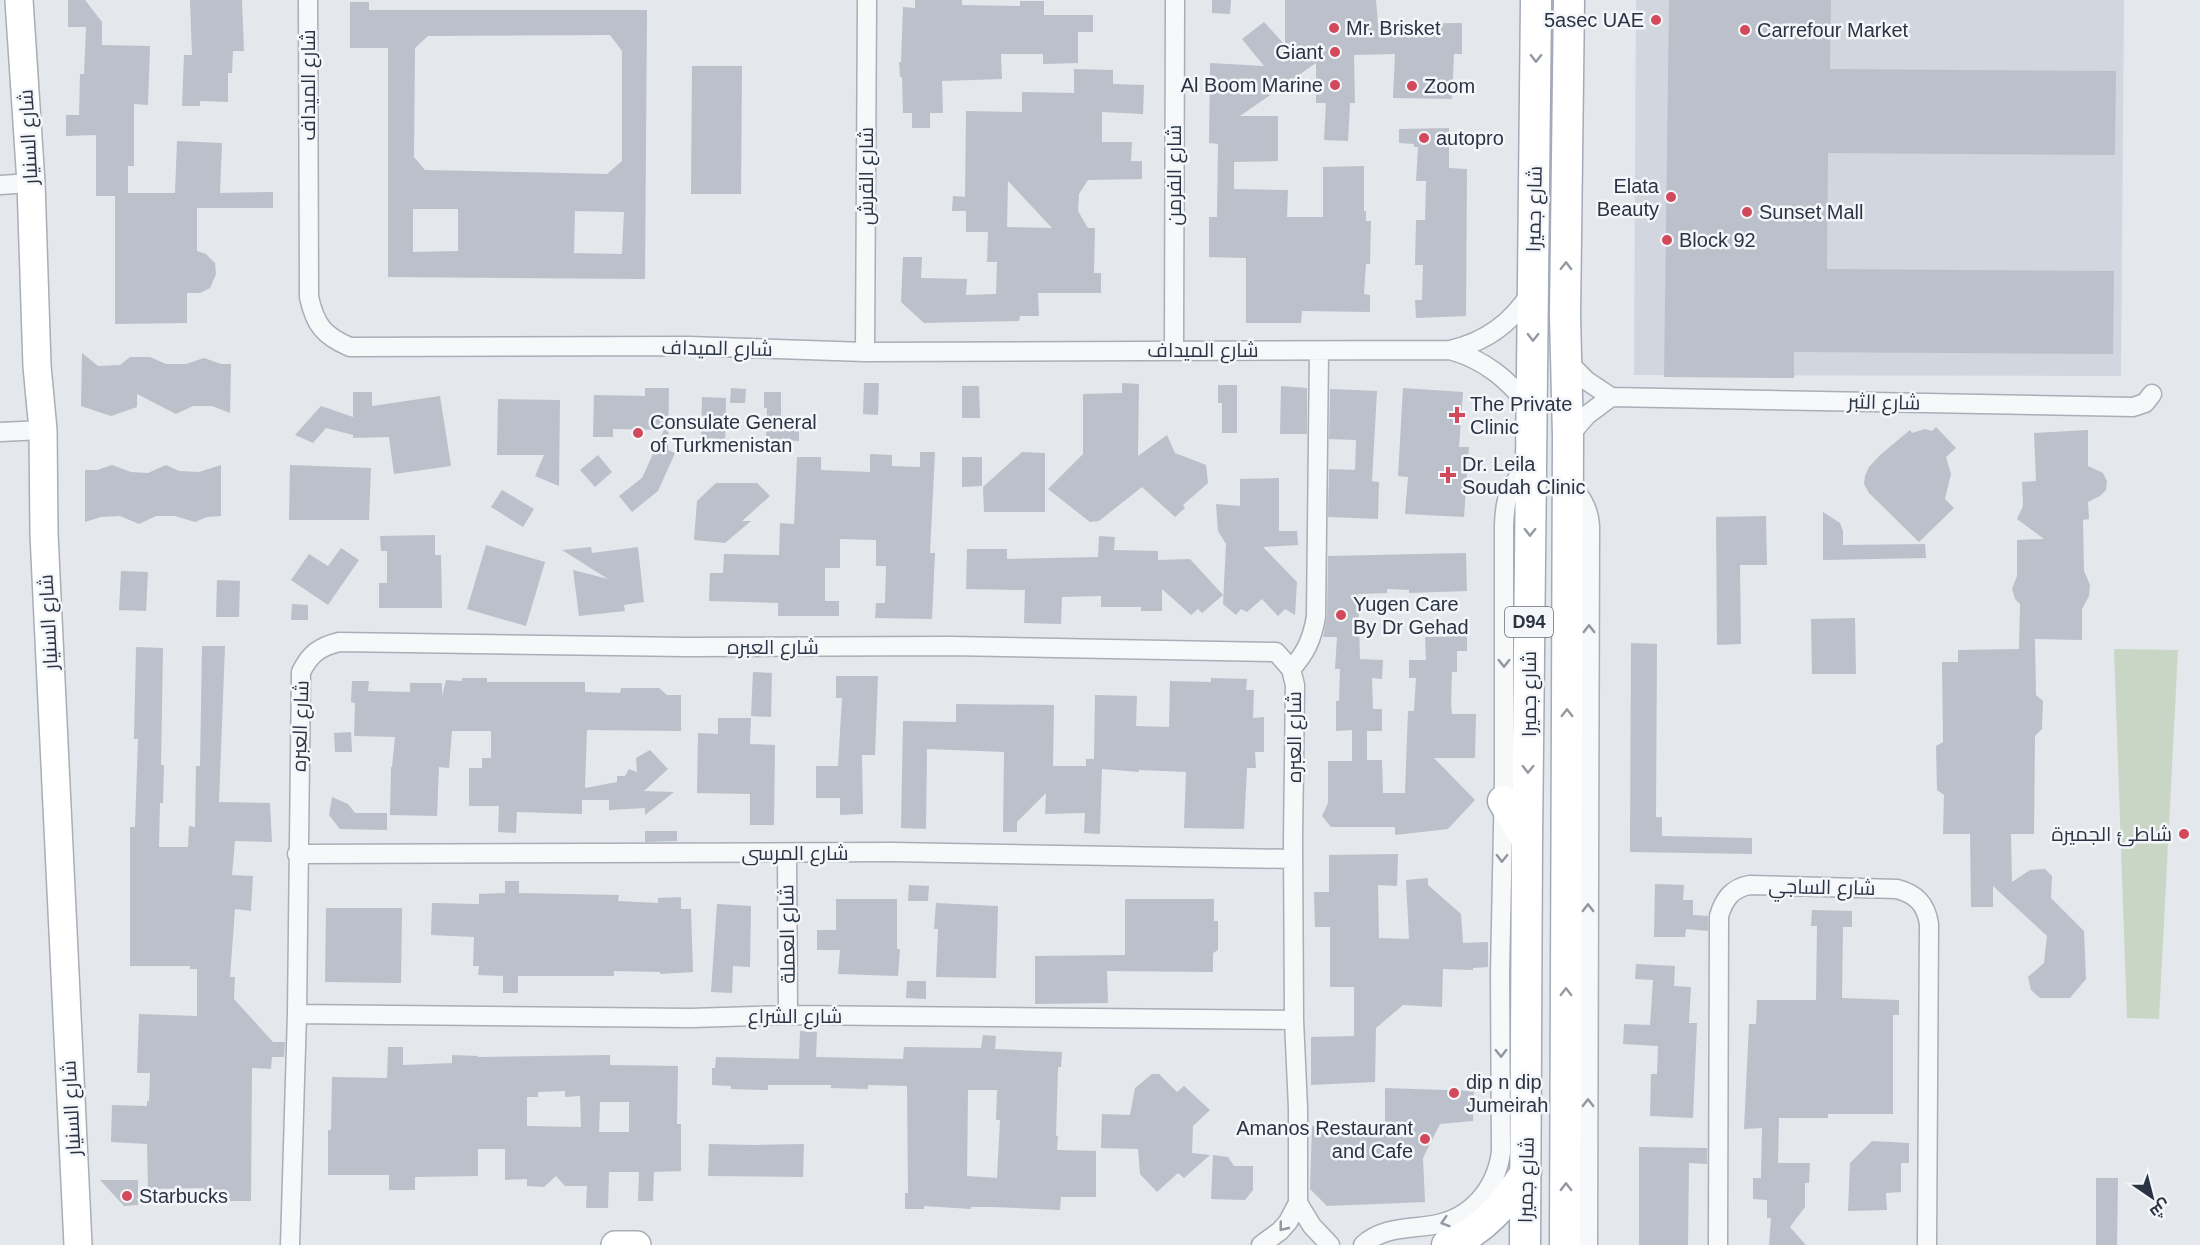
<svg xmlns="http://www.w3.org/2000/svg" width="2200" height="1245" font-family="Arial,Cairo,sans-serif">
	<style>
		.built { fill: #d2d6de }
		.green { fill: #c9d6c5 }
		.building { fill: #bbc0ca; fill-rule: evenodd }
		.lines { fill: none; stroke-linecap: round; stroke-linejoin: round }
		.street-casing { stroke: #a9aeb7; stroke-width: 21 }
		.secondary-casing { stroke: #a9aeb7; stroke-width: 30 }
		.primary-casing { stroke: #a3abb8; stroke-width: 33 }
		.street { stroke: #f7f8fa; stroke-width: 18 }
		.secondary { stroke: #fff; stroke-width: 27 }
		.primary { stroke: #fff; stroke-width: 30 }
		.oneway { stroke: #959aa2 }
		.oneway2 { stroke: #9196a0 }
		.poi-dot { fill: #d1495b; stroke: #f4f6f9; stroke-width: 2 }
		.labels { text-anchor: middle; stroke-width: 5; stroke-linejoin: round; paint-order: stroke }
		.shield { fill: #f4f6f9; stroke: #676e7b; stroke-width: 1.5 }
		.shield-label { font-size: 18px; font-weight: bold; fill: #2b3445 }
		.poi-label { font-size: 20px; fill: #2b3445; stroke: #f4f6f9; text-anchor: start }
		.street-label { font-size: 20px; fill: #2b3445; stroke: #f4f6f9 }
	</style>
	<rect width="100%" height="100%" fill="#e4e7ec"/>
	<path class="built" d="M1636,0H2124L2121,376L1634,375Z"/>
	<path class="green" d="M2114,649L2178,650L2159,1019L2127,1018Z"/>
	<path class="building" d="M68,0H85L102,22V45L150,46L148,105L134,104V166H128V193H175L177,141L222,143L220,193L273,192V208H197V251L206,254L215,263L216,274L210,288L200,293H187V323L115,324V196H96V135L66,136V115H79L80,74H84L86,27H68Z
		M190,0H242L244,51H233L232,73H228V102L200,101V106H182L184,55H192Z
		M915,0H962V5L1020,6V1H1044V15H1093V32H1078V63L1043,64V54H1001L1002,79L942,81L943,113H930V128H912V113H903L902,77H900L899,62H901L903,7L915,8Z
		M1212,0H1231L1230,14L1212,13Z
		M1285,0H1376L1378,24L1462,23V54H1454L1452,99L1393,98L1395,54L1354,55L1355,103H1350L1348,141L1324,140L1326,103H1316V63L1240,116H1278V161L1234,162V189L1288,190L1287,217H1323V167L1364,166V211H1366V221H1371L1370,264H1366L1364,294L1370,295V312L1302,311L1301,323H1246V258L1209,257V217H1217L1218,144L1209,143L1210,63L1264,66L1242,39L1264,22L1285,45Z
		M1669,0H1831L1830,69L2116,71L2115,155L1828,153L1827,269L2114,271L2113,354L1794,352V378L1664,377Z
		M350,2H369V10H647L645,279L388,277V48H350ZM610,35L622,51V161L607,174L425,170L414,157L415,48L428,36ZM413,209H458V251L413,252ZM575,211L624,212L622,254L574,253Z
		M692,66H742L741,194H691Z
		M1074,69L1113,70V84L1144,85L1143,114L1102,112V142H1132L1131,161H1142V179L1088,180L1079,194L1078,211L1088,228H1095L1094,273H1101V293H1038L1039,316H1020L1019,321L924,323L901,302L903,257H922L921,278L967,279L966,295L996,294L997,262H987L988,232H966V211H952L953,196L965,197L966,111L1022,112V92L1074,93ZM1008,181L1052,228L1007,227Z
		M1449,128V168L1467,169L1466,316L1416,318L1415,300H1422L1423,265H1415L1416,220H1425L1426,181H1416L1418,147H1414V144L1399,143V129Z
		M82,353L98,366L120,365L130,357H150L166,364H186L204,358L221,364H231L230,413L212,406H193L176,414L137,394V407L111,416L81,406Z
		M864,383H879L878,415L863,414Z
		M1122,383L1139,384L1138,456L1167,435L1175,453L1206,465L1208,483L1183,505L1185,508L1175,517L1142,487L1099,521L1090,522L1048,489L1083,454V394L1122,393Z
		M1218,385H1237V433H1222V403H1218Z
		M962,386H979L980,418H962Z
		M1281,386L1307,388V434H1280Z
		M645,388H669L668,450L675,453L658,491L632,512L619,496L642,478L664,430L613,429V437H593L594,395L645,396Z
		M731,388L746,389L745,403H730Z
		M1403,388L1463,392L1459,447H1469L1464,517L1405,514L1408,477L1398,476Z
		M1330,389L1377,391L1372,481L1379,482L1378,519L1328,517L1329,469L1355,470L1356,440L1329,439Z
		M353,392H372V406L440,396L451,466L394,474L389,437L353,438V435L326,428L313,443L295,435L321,406L353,417Z
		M764,392H781V424H799V441L766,439L767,408H764Z
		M702,397L726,398L725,449H701Z
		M498,399L560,400L559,486L535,476L544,455H497Z
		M1936,427L1956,448L1946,457L1951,474L1945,499L1954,508L1919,542L1869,493L1864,484L1865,476L1869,467L1880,455L1910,430L1912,433L1925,429L1932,431Z
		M2088,430V466L2103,473L2107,481L2106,490L2100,496L2088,502L2089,519L2083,520L2084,571L2090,585L2089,596L2082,609V640L2035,639L2036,695L2043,701L2042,729L2035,736L2034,834H2011L2012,882L2030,870L2045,869L2052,876L2051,898L2084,931L2086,979L2070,998H2040L2031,990L2028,977L2044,963L2047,936L1993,886V907H1971L1970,834H1943L1944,795L1937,790L1936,746L1943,742L1942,662H1958V650L2019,649L2020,604L2015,599L2012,589L2017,576V540L2044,539L2017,519L2023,506L2022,482L2036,481L2034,433Z
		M920,452H935L930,553H935L932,619L875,618L876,603H885L886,566H876V540L840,539V568H825V601H839V616H778V603L709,601L710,573H723L724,554L779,555L780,523L794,524L797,457H821V470L870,472V454L892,455V466L920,467Z
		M1022,452L1045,453V512H984L983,487Z
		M598,455L612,472L595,487L580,470Z
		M962,457H982V486L962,487Z
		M112,465L131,472L148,473L166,465L179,471L199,472L221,465V516L207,517L195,522L175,516H156L139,524L120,516L101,517L85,522V470H97Z
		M290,465L371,468L369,520H289Z
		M1279,478V531H1297L1298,545L1263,547L1297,582L1295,615L1285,609L1278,616L1262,599L1247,612L1241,609L1236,615L1223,604L1226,544L1218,531L1216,504L1240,506V479Z
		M716,483H757L770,496L742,521H751L725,543L694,540L697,501Z
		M502,490L534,509L523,527L491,507Z
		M1823,512L1840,523L1843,531V545L1925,544L1926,558L1823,560Z
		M1766,516L1767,565H1740L1741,644L1717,645L1716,517Z
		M435,535V555H441L442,608H379V583H387V551H381L380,536Z
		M1099,536L1115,537L1114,550L1158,551V560L1190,559L1223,595L1202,613L1198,609L1191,615L1162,589V611H1141V607H1101V596L1062,597L1061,624L1024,623L1025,590L966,589L967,549H1007V559L1098,557Z
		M486,545L545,562L526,626L467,609Z
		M591,547L592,553L638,547L644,602L624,605L625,611L579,616L573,570L608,579L562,550Z
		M341,548L359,560L328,605L291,580L309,554L328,566Z
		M1466,553L1467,591L1409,593V590L1387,589V593L1358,594L1360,659L1383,660L1382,679L1372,678L1373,709H1382V731H1367V760H1382L1383,793H1405L1408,711H1414L1416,678H1409V660H1426L1425,637L1467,636V651H1457V672H1452L1451,704L1452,714H1476L1475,758H1434L1475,800L1448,829L1395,835V827H1331L1322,816L1328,803V761H1352V730L1336,731V701H1339L1340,669H1335L1337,637H1323L1327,617L1328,556Z
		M121,571L148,572L146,611L119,610Z
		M217,580L240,581L239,617H216Z
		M292,604L308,605V620H291Z
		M1855,618L1856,674H1812L1811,619Z
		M1631,643L1657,644L1656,817H1662V836L1752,838V854L1630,852Z
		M202,646H225L219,802L270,803L272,842L235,841L232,875L253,876L251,911L235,909L230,977H235L234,999L273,1042H285L284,1057H272L271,1069L252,1068L251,1201H204V1188L148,1189L147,1144L111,1142L112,1105L147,1106V1101H149L150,1073H137L139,1014L197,1016V969H190V966H130V827H135L138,739H134L136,647L163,648L161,765H164L163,803H160L159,847H188L189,826L195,827L196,766H200Z
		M753,672L772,673L771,717L751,716Z
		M836,676H878L875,755H862L863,814L840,815V798H816V766H838L842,698H836Z
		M462,678H487V682H585V692L620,693L621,688H659L667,695H681V731L587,730L585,788L617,782V776H625L629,769L637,772L636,758L650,750L668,769L644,791L674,792L645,815V808L609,810V800H582V814L517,812L516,833L498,832L499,806H469V768H482V758H491V731H452L449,768L439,767L437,816L390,815L391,767H392L395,737L354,736L355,703L351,702L352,681H369L368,691L410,692V683H442V696L446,680L462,681Z
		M1211,678L1247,679L1246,690H1254L1253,718L1264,717V752H1255L1256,768H1247L1244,829L1184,828L1186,772L1139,770V772L1102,769L1100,834L1084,833L1085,813L1045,814L1046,793L1017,822V832H1003L1004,752L927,749L926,829L901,828L903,721L956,722V704L1054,705L1053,766H1086V759H1094L1095,695L1137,696L1136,726L1169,727L1170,681L1211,682Z
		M718,718H751L750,744L775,745L774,825H750V794L697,793L698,733L718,734Z
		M351,732L352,752H335L334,733Z
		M332,797L348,804L355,813H387V830L340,829L329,815Z
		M645,831H677V841L645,842Z
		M1398,854L1397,886L1378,885L1379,938L1409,939L1406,880L1428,878V885L1461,914L1463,943L1488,942V967L1473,968V970L1443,969L1442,1007L1403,1005L1376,1028L1375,1082L1311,1085V1037L1354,1036V987H1330V927H1315L1314,892H1329V855Z
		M505,881H519V893L619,895L618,901L658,903V898L681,897V909H691L693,972L660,974V972L614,971V976H518V993H503V976L478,975L479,966H473L474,937L431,935L432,903L479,904V894L505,893Z
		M1655,884L1684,885L1683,900H1693V915L1708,916V931L1686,929L1685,937H1654Z
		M909,885L929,886L928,901H908Z
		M836,899H897V949H900L898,976L838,974L840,950H817V930H836Z
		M1125,899H1214V921H1218V950L1213,953V972L1107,971L1108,1003L1035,1004V956L1125,955Z
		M936,903L998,906L996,978L936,977L938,929H934Z
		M717,904L751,906L750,967L733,966L732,993L711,992Z
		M326,908H402L401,983L325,982Z
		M1812,910L1852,911V927H1843L1842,998L1899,1000V1015H1893V1114H1828V1118H1779L1778,1163H1810L1809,1183H1805V1207L1790,1227L1806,1245H1769L1771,1218H1767V1200L1753,1199V1178H1761L1762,1128L1744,1129L1749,1024H1756L1757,1000H1816L1817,926H1811Z
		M1636,964L1675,966L1674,986L1691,987L1689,1023H1697L1693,1118L1650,1116L1651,1074H1657L1658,1046L1623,1044L1624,1024L1650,1025L1653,980L1635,979Z
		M907,981H926V999L906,998Z
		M800,1031L817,1032L816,1057L903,1059L904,1047L981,1048L983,1035L996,1036L995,1049L1062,1052L1061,1067H1058L1056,1136H1058L1057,1150L1096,1151V1197H1061L1060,1210L993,1207H971V1209L924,1206V1209H905V1193H908L907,1086L868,1085V1089L831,1088V1085H768V1090L731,1089V1086L712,1085V1068H715L716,1057L799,1059ZM968,1090H997L996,1120H1000L997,1178L967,1176Z
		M388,1047H403V1065L452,1063V1055L478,1056V1057L610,1055V1065L678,1066L677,1124H681V1171L654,1172L653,1201H638L639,1172H609L608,1208H586L587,1186H565L556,1176L544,1187L527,1186V1179L505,1180V1149H478V1176L415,1177V1190H389V1175H328V1130H331L332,1077L387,1078ZM565,1091V1097L580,1096L581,1127L527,1126V1097H538V1092ZM600,1102H629V1132H599Z
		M1152,1074H1159L1177,1092L1184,1086L1210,1110L1193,1126L1192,1153L1210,1155L1184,1178L1178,1173L1157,1192L1140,1174L1138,1149L1101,1148L1102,1114L1130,1115L1135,1088Z
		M1385,1088L1474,1091L1473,1121L1440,1124L1423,1158L1425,1202L1327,1206L1310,1189L1312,1126L1385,1127Z
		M1872,1141L1909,1143V1163H1901V1192L1886,1193L1887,1210L1848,1211L1850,1163Z
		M709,1144L753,1145L804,1144L803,1177L708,1176Z
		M1639,1147L1707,1148V1164L1689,1163L1688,1245H1639Z
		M1213,1155L1228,1157L1234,1166H1253V1190L1245,1200L1211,1199Z
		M2096,1178H2118L2117,1245H2096Z
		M100,1180H138V1205L124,1206Z"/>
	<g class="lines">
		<g class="street-casing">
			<path id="street" d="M308,0L309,297C315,325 324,336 350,347L688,346L865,352L1450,350C1486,342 1512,323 1531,292
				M0,185L31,183
				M1174,349L1175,0
				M1450,350C1486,360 1508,380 1532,409
				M865,352L867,0
				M1567,361L1587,381L1611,397L2133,407L2145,403L2152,394
				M0,432L43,430
				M1568,437L1587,415L1611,397
				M1569,482C1580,496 1589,507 1590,526L1588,1245
				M1291,669C1306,653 1312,639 1316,617L1319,351
				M787,853L788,1015
				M297,854L892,852L1293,859
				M297,1014L691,1018L788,1015L1294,1020
				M1298,1203L1312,1226L1330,1245
				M290,1245L297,1014L301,672C310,654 319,647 339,642L686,647L951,646L1276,652L1291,669L1295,685L1293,839L1294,1020L1298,1108V1203L1288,1222L1280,1231L1261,1245
				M1363,1245C1382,1227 1409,1229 1433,1225C1471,1219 1496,1189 1501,1152L1500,973L1504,779V525C1505,500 1508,482 1531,467
				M1718,1245L1719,916C1724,899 1732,888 1750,885L1897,889C1916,894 1926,904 1929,924L1927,1245"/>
		</g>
		<g class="secondary-casing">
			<path id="secondary" d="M19,0L31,183L37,366L43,430L44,534L78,1245
				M615,1245H637"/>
		</g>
		<g class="primary-casing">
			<path id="primary" d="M1503,801L1527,840
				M1447,1245C1484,1231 1505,1204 1526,1172
				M1525,1245L1527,840L1536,0
				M1565,1245L1568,437L1565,315L1569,0"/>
		</g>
		<use href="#street" class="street"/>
		<use href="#secondary" class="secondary"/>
		<use href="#primary" class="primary"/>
	</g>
	<defs><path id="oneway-chevron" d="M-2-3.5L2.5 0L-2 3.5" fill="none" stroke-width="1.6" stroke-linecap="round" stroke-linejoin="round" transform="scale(1.5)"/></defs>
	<g class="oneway">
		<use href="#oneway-chevron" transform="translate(1536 58) rotate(91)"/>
		<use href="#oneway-chevron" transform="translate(1566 266) rotate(-89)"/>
		<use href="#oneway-chevron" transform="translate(1533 337) rotate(91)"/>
		<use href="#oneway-chevron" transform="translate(1530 532) rotate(90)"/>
		<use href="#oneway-chevron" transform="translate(1567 713) rotate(-90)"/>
		<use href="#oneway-chevron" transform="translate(1528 769) rotate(91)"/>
		<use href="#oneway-chevron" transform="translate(1566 992) rotate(-90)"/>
		<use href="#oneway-chevron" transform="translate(1566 1187) rotate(-90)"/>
	</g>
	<g class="oneway2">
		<use href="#oneway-chevron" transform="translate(1589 629) rotate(-90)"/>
		<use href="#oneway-chevron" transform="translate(1504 663) rotate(90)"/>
		<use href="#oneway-chevron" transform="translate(1502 858) rotate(91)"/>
		<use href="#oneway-chevron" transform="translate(1588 908) rotate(-90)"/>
		<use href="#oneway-chevron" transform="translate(1501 1053) rotate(89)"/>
		<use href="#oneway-chevron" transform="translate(1588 1103) rotate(-90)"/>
		<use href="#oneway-chevron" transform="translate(1445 1222) rotate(163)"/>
		<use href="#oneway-chevron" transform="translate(1283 1227) rotate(129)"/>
	</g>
	<g class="poi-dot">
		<circle cx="1656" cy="20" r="6"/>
		<circle cx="1334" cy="28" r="6"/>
		<circle cx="1745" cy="30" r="6"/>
		<circle cx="1335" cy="52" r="6"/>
		<circle cx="1335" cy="85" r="6"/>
		<circle cx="1412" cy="86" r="6"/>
		<circle cx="1424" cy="138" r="6"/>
		<circle cx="1671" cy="197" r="6"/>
		<circle cx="1747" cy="212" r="6"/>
		<circle cx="1667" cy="240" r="6"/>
		<path d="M1454 406h6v6h6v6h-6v6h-6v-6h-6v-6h6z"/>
		<circle cx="638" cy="433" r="6"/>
		<path d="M1445 466h6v6h6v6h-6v6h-6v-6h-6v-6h6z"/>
		<circle cx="1341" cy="615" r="6"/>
		<circle cx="2184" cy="834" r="6"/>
		<circle cx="1454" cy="1093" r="6"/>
		<circle cx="1425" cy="1139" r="6"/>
		<circle cx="127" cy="1196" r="6"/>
	</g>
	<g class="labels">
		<rect class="shield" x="1505" y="607" width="48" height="30" rx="4.5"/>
		<g class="shield-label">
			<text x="1529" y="628">D94</text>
		</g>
		<g class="poi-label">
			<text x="1644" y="27" text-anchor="end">5asec UAE</text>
			<text x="1346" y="35">Mr. Brisket</text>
			<text x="1757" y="37">Carrefour Market</text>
			<text x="1323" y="59" text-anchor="end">Giant</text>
			<text x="1323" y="92" text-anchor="end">Al Boom Marine</text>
			<text x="1424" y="93">Zoom</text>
			<text x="1436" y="145">autopro</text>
			<text x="1659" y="193" text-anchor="end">Elata<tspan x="1659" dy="23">Beauty</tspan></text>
			<text x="1759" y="219">Sunset Mall</text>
			<text x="1679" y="247">Block 92</text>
			<text x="1470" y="411">The Private<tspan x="1470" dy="23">Clinic</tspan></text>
			<text x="650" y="429">Consulate General<tspan x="650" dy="23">of Turkmenistan</tspan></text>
			<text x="1462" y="471">Dr. Leila<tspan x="1462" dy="23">Soudah Clinic</tspan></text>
			<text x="1353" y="611">Yugen Care<tspan x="1353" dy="23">By Dr Gehad</tspan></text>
			<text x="2172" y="841" text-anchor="end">شاطئ الجميرة</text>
			<text x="1466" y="1089">dip n dip<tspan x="1466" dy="23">Jumeirah</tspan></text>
			<text x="1413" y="1135" text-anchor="end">Amanos Restaurant<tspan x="1413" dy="23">and Cafe</tspan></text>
			<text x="139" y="1203">Starbucks</text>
		</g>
		<g class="street-label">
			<text transform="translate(308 85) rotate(-90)" y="7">شارع الميداف</text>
			<text transform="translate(28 137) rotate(-93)" y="7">شارع السنيار</text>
			<text transform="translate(1174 175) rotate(-90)" y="7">شارع الفرمن</text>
			<text transform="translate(866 176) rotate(-90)" y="7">شارع القرش</text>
			<text transform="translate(1534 209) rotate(-89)" y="7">شارع جميرا</text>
			<text transform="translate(717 348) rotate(1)" y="7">شارع الميداف</text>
			<text x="1203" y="357">شارع الميداف</text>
			<text transform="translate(1884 402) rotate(1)" y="7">شارع الثبر</text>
			<text transform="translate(48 622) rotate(-93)" y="7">شارع السنيار</text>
			<text x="773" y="654">شارع العبره</text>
			<text transform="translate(1529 694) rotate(-90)" y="7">شارع جميرا</text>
			<text transform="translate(300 726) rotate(-88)" y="7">شارع العبره</text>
			<text transform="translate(1294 737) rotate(-90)" y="7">شارع العبره</text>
			<text x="795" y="860">شارع المرسى</text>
			<text transform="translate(1822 887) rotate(1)" y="7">شارع الساجي</text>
			<text transform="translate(787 934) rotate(-91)" y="7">شارع العملة</text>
			<text x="795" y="1023">شارع الشراع</text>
			<text transform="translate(71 1108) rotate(-93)" y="7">شارع السنيار</text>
			<text transform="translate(1526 1180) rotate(-89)" y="7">شارع جميرا</text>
		</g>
	</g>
	<g transform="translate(2152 1197) rotate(145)" stroke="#f4f6f9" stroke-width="4.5" paint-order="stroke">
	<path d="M0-4.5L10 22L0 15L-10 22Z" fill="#2b3445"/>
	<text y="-9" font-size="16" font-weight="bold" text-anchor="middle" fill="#2b3445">ش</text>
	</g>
</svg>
